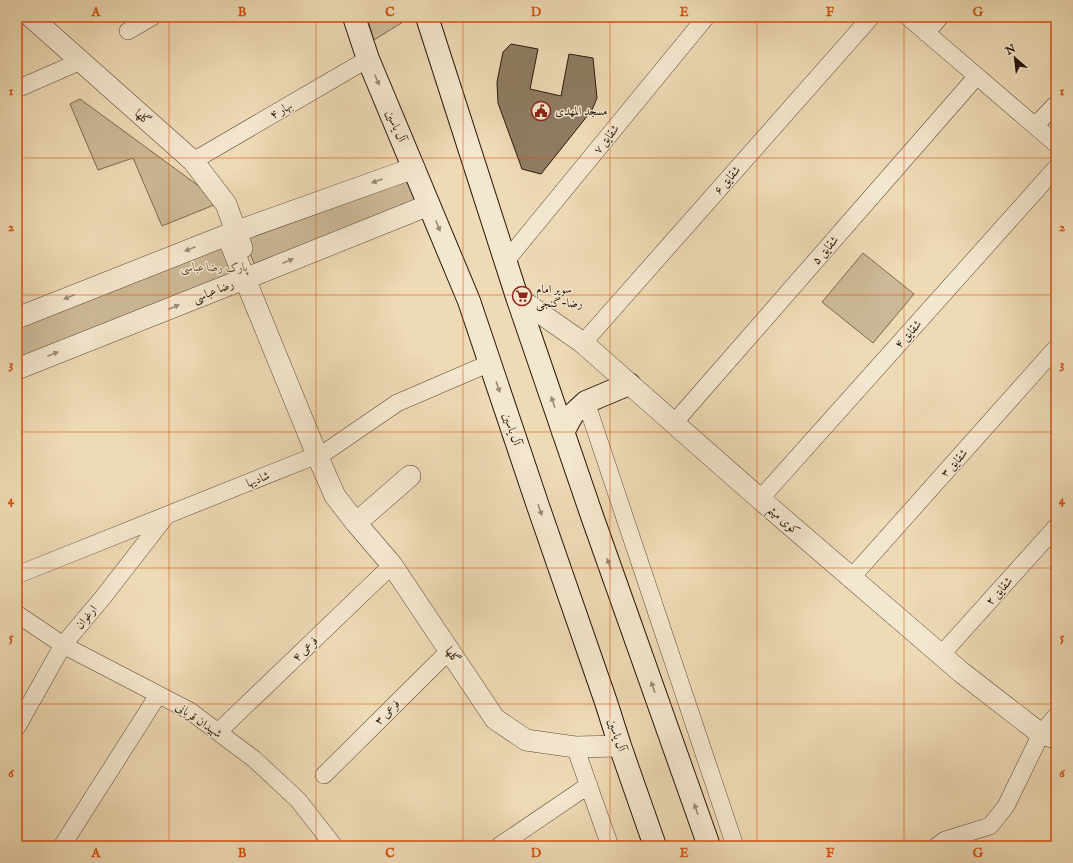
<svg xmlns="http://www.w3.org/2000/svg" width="1073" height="863" font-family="'IM FELL English',Amiri,serif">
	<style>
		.green { fill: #cdb998; stroke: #7b6851 }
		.building { fill: #8f7c63; stroke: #29170a }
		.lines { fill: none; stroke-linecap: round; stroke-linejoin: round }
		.minor-casing { stroke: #5a4835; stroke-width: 18 }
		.tertiary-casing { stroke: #5a4835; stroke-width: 22 }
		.secondary-casing { stroke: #29170a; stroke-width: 24 }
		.minor { stroke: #f4e7cf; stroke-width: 17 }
		.tertiary { stroke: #f4e7cf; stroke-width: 21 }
		.secondary { stroke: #f4e7cf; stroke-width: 22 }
		.oneway { fill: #998976 }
		.grid { fill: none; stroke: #d5520c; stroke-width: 1; stroke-opacity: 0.55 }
		.labels { text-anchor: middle; stroke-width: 3; stroke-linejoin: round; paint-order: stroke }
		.street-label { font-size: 12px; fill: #29170a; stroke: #f4e7cf }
		.poi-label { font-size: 12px; fill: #29170a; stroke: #f4e7cf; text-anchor: start }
		.park-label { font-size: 12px; font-style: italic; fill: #5a4835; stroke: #f4e7cf }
		.neatline { fill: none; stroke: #d5520c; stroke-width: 1.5 }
		.grid-label { font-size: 13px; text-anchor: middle; font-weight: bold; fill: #d5520c }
	</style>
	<rect width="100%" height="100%" fill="#eedab5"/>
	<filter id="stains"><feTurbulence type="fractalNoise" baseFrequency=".005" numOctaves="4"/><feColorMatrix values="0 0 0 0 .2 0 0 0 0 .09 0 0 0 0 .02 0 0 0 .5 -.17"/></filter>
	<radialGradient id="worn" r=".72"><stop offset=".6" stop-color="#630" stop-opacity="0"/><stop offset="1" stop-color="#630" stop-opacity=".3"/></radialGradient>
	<path class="green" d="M367,17H411L374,40Z
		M80,99L211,195L214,205L162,226L133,158L98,170L70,104Z
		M409,177L421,201L255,266L243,235Z
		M226,244L239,275L17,361V328Z
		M863,253L914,294L873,343L822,302Z"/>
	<path class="building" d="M511,44L538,49L530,89L561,96L569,54L593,58L597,98L592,110L541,174L522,169L498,103L497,82L503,52Z"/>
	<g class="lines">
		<g class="minor-casing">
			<path id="minor" d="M908,17L1056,144
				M128,31L152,17
				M926,33L940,17
				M17,89L81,61
				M1035,126L1056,104
				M193,161L368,59
				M505,262L706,17
				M583,343L871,17
				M586,402L735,846
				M674,423L977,76
				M760,499L1056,168
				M17,575L327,451L397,403L490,363
				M851,578L1056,348
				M17,614L63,645L190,711L254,759L298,800L334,846
				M941,655L1056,527
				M17,727L63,645L104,596L166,516
				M218,732L392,565
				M575,747L610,846
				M324,775L450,650
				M62,846L158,695
				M499,846L589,785
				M937,846L945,840L990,826L1006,806L1041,734L1056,716"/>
		</g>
		<g class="tertiary-casing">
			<path id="tertiary" d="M31,17L193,161L226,204L242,248
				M235,232L414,168
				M252,276L429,205
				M517,297L583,343L760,499L961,672L1041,734L1056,738
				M17,318L227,235L317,455L335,496L356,523L410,476
				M17,369L244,279
				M356,523L392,565L495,719L526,740L575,747L620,746"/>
		</g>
		<g class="secondary-casing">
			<path id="secondary" d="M354,17L368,59L469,301L538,506L606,702L620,746L655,846
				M427,17L517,297L592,516L709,846
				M563,432L573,414L586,402L629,384"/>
		</g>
		<use href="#minor" class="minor"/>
		<use href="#tertiary" class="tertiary"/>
		<use href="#secondary" class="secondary"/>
	</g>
	<defs><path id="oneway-solid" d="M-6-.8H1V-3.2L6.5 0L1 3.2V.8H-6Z"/></defs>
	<g class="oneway">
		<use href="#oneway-solid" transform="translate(377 80) rotate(67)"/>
		<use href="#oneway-solid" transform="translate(377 181) rotate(160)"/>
		<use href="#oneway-solid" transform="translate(438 226) rotate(67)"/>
		<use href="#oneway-solid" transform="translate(190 249) rotate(158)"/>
		<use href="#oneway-solid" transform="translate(288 261) rotate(-22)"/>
		<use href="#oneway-solid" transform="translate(69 297) rotate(158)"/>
		<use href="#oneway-solid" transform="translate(174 307) rotate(-22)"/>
		<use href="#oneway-solid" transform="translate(53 354) rotate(-22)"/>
		<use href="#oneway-solid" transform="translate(498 387) rotate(71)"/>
		<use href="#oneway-solid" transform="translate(553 402) rotate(-109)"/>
		<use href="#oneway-solid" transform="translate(540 510) rotate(71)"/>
		<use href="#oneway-solid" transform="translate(609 564) rotate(-109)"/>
		<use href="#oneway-solid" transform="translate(653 687) rotate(-109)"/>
		<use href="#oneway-solid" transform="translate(696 809) rotate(-109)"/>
	</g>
	<path class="grid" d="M169,17V846M316,17V846M463,17V846M610,17V846M757,17V846M904,17V846M17,158H1056M17,295H1056M17,432H1056M17,568H1056M17,704H1056"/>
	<defs>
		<g id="civic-ring" transform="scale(1)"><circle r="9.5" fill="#f4e7cf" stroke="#8f2418" stroke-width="1.5"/><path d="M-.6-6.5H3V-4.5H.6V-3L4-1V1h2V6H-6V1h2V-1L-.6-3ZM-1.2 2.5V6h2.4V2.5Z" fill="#8f2418"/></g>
		<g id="supermarket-ring" transform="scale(1)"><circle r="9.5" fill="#f4e7cf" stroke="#8f2418" stroke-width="1.5"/><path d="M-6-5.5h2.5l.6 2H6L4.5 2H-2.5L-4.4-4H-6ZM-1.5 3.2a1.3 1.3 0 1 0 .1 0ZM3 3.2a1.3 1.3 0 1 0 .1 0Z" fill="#8f2418"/></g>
	</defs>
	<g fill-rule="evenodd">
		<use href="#civic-ring" x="541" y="111"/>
		<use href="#supermarket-ring" x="522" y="296"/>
	</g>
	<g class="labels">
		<g class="street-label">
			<text transform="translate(281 110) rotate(-30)" y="4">بهار ۴</text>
			<text transform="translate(143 117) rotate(42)" y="4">گلها</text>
			<text transform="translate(396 126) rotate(67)" y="4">آل یاسین</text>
			<text transform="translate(606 139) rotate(-51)" y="4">شقایق ۷</text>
			<text transform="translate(727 180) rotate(-49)" y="4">شقایق ۶</text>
			<text transform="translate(825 250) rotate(-49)" y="4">شقایق ۵</text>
			<text transform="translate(213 291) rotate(-22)" y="4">رضا عباسی</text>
			<text transform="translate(908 334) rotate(-48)" y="4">شقایق ۴</text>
			<text transform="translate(512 429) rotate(71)" y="4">آل یاسین</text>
			<text transform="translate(954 463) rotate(-48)" y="4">شقایق ۳</text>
			<text transform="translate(258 479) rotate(-22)" y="4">شادیها</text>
			<text transform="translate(784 520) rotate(41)" y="4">کوی میثم</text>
			<text transform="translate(999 591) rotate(-48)" y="4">شقایق ۲</text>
			<text transform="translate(86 617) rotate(-51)" y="4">ارغوان</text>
			<text transform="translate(305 649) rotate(-44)" y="4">فرعی ۴</text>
			<text transform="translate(453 655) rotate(56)" y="4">گلها</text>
			<text transform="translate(387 712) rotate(-45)" y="4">فرعی ۳</text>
			<text transform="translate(199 720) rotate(34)" y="4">شهیدان قربانی</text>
			<text transform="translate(617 735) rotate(72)" y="4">آل یاسین</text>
		</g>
		<g class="poi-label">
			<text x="555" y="115">مسجد المهدی</text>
			<text x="536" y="293">سوپر امام<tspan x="536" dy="14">رضا-گنجی</tspan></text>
		</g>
		<g class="park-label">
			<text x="214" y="271">پارک رضا عباسی</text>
		</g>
	</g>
	<rect width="1073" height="863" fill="none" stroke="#eedab5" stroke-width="44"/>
	<g transform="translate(1015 58) rotate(332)" stroke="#f4e7cf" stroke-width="3" paint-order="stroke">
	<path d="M0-3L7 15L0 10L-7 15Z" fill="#29170a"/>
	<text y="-6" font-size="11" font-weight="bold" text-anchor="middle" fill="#29170a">N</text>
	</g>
	<rect x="22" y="22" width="1029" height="819" class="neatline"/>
	<g class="grid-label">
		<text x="96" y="16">A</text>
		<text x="242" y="16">B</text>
		<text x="390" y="16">C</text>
		<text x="536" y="16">D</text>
		<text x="684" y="16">E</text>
		<text x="830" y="16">F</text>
		<text x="978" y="16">G</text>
		<text x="11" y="95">1</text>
		<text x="1062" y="95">1</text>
		<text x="11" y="231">2</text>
		<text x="1062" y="231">2</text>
		<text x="11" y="368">3</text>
		<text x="1062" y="368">3</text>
		<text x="11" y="504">4</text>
		<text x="1062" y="504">4</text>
		<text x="11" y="641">5</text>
		<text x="1062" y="641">5</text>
		<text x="11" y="777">6</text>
		<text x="1062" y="777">6</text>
		<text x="96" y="857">A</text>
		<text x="242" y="857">B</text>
		<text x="390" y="857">C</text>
		<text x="536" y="857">D</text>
		<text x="684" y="857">E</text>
		<text x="830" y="857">F</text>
		<text x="978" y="857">G</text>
	</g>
	<rect width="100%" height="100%" filter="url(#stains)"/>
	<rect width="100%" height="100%" fill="url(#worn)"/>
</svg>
